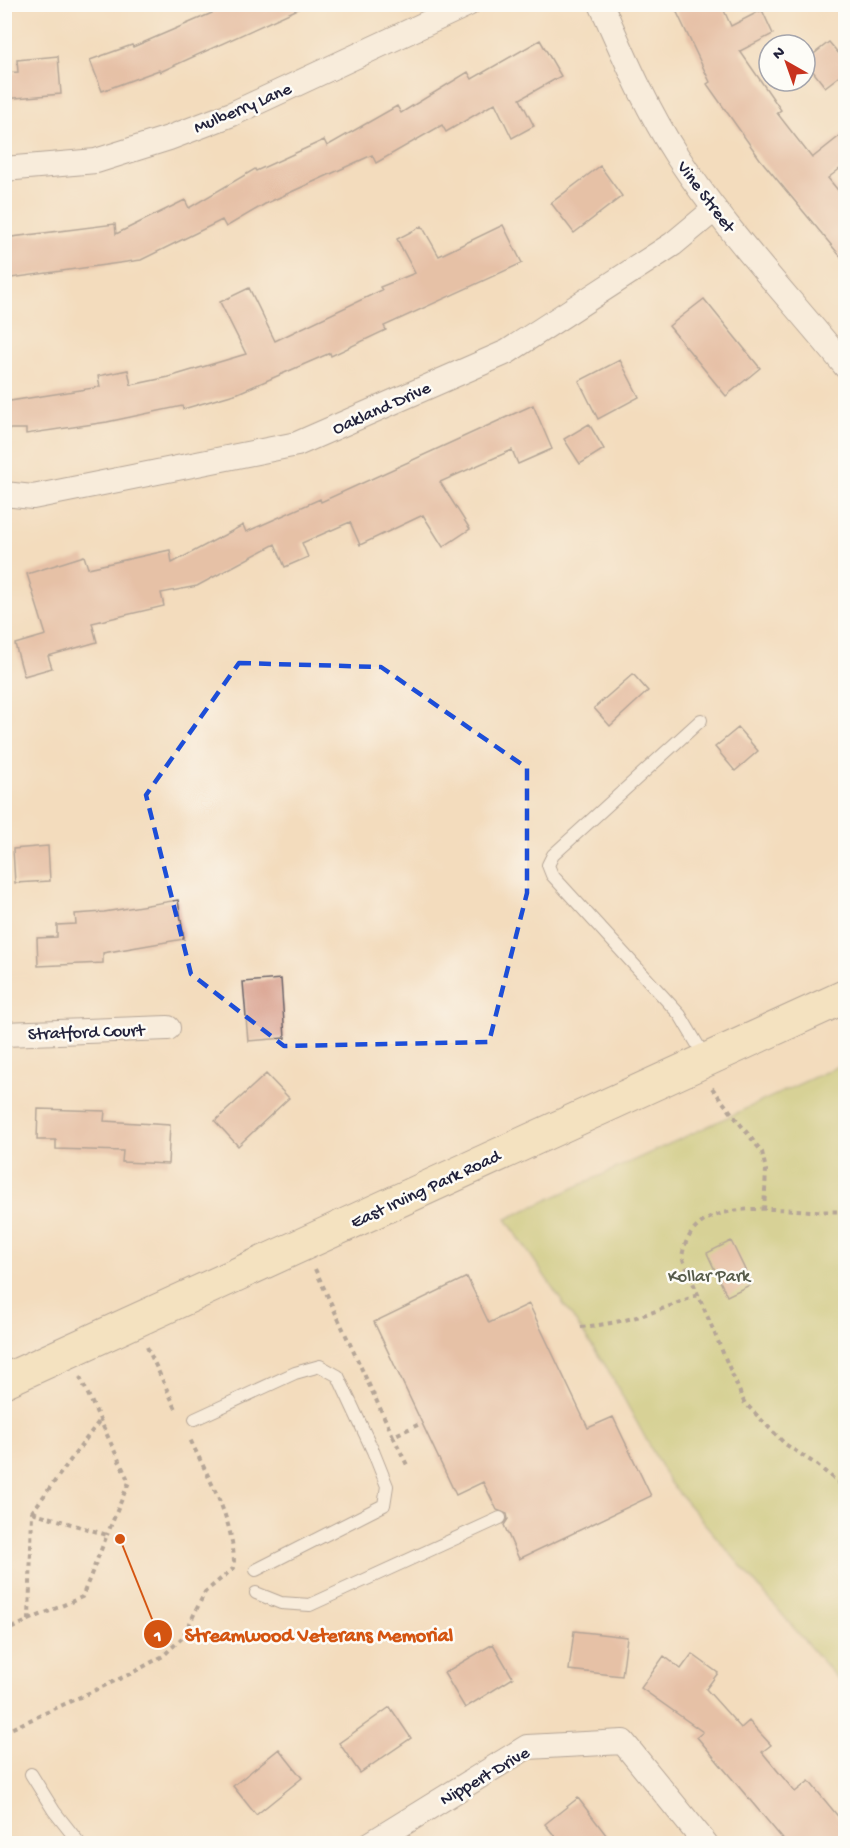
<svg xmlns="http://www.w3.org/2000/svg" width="850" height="1848" font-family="'Gochi Hand',sans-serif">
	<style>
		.green { fill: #b6c466; stroke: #6c7350; stroke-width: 1.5 }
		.building { fill: #d89f8b }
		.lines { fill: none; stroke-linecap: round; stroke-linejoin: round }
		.service-casing { stroke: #6b6368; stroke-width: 14 }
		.minor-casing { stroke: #6b6368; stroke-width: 26 }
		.secondary-casing { stroke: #6b6368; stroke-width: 35 }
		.path { stroke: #6b6368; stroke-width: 4; stroke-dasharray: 4.5 4.5; stroke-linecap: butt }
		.service { stroke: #fff; stroke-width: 12 }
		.minor { stroke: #fff; stroke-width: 24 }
		.secondary { stroke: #f7e8c3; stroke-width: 33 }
		.marked { fill: none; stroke: #1d4ed8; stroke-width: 4.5; stroke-dasharray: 12 8; stroke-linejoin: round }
		.labels { text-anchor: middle; stroke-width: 5; stroke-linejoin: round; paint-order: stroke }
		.street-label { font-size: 18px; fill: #22223b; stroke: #fdfcf7 }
		.park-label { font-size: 18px; fill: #565b4a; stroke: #fdfcf7 }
		.leader { fill: none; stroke: #d45411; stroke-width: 2 }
		.callout-dot { fill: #d45411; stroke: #fdfcf7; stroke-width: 2 }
		.mark-label { font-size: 18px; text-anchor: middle; font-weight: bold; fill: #fff }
		.callout-label { font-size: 20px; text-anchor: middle; font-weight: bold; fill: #d45411; stroke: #fdfcf7; stroke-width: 5; stroke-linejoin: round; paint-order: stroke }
	</style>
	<rect width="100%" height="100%" fill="#fdfcf7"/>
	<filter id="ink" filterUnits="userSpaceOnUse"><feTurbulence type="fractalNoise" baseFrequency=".0167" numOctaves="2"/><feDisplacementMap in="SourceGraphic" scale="12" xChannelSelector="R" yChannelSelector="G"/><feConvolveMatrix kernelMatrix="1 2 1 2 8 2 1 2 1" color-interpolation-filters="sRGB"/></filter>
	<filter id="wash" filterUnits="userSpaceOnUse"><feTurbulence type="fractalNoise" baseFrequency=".008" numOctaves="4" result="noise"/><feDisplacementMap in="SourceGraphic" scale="24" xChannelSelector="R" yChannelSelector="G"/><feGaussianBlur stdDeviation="1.35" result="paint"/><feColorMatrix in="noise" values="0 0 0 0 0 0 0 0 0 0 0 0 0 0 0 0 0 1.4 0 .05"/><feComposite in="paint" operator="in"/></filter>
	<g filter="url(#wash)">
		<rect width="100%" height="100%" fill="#f3dcbd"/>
		<path class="green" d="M845,1063V1688L670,1483L607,1368L506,1219Z"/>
		<g id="blocks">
			<path class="building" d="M208,4H309L160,72L159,70L102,91L90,60L132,45L133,47L212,13Z
				M673,4H721L731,26L762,10L773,34L740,51L781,110L777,113L812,158L846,131V164L828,178L846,200V263L760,159L707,84L710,82Z
				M540,40L561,76L520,99L534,126L512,138L495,103L446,132L442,125L376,163L372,155L265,204L226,227L222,220L141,260L4,279V238L115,224L116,234L185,200L189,208L255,169L256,171L324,140L327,146L397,106L401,113L468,72L472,79Z
				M829,42L846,62V71L825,87L805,61Z
				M58,56L61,94L4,99V73L18,72L17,60Z
				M600,166L622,196L574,233L551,203Z
				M503,225L522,263L384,326L386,330L331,356L330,353L238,393L183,409L182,406L107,422L26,434V429H4V402L100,387L98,376L128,370L131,385L169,377L246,354L220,302L249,288L275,341L382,290L380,287L415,273L397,239L422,226L439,256Z
				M704,299L760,368L726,396L669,326Z
				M620,360L639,397L598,419L579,381Z
				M533,405L552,449L518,464L512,450L440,482L470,529L443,547L423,515L360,545L350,522L302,543L308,557L285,567L275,544L197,586L161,593L164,606L92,623L97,642L48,656L52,668L24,676L15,644L46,635L27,574L84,556L88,568L170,550L172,563L243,525L246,532L320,499L321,502Z
				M589,424L604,449L580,464L564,439Z
				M633,674L648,691L610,726L594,708Z
				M738,728L758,751L735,771L715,747Z
				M48,846L50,881L15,883L13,849Z
				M178,900L184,939L103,953V963L38,966L37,938L57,937V925L76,924L75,914L104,912Z
				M281,979L285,1038L248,1041L243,982Z
				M266,1074L289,1098L238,1146L215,1121Z
				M38,1109L105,1111L104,1121L170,1125L168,1164L122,1162L123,1151L56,1149V1140H37Z
				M731,1241L752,1284L727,1296L707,1253Z
				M467,1277L489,1323L529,1304L588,1428L613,1417L651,1496L519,1559L504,1525L508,1519L507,1514L497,1510L483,1482L456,1495L374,1322Z
				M574,1631L627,1637L622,1676L569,1670Z
				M493,1644L513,1678L465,1708L444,1673Z
				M692,1654L718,1673L706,1689L741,1728L749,1721L771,1745L762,1752L795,1792L809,1781L846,1826V1844H787L697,1737L703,1732L641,1688L664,1656L681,1669Z
				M390,1707L411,1738L360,1773L339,1743Z
				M279,1749L302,1778L256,1815L233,1786Z
				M578,1798L613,1844H561L545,1824Z"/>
		</g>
	</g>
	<g filter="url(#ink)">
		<use href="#blocks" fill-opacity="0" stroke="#6b6368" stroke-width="1.5"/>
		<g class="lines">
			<g class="service-casing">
				<path id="service" d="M701,720L553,855L548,865L552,875L680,1015L706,1059
					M195,1419L295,1373L320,1366L338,1376L373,1451L387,1486L384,1505L256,1570
					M256,1593L281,1603L310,1605L500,1518
					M31,1774L54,1811L80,1844"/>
			</g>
			<g class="minor-casing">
				<path id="minor" d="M601,4C624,56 646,108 677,156C726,231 789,297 846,367
					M4,169L96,161L169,138L232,114L468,4
					M4,494L33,497L297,444L507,352L673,244L715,209
					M4,1034L168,1028
					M370,1844L527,1747L623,1742L706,1844"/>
			</g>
			<g class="secondary-casing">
				<path id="secondary" d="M4,1381L846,996"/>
			</g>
			<path class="path" d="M712,1088L762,1152L766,1170L764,1211
				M846,1211C795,1216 693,1186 682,1257L744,1402L785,1444L817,1465L846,1489
				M315,1269L393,1436L422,1423
				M581,1327C625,1323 657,1312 697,1295
				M147,1347L177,1411
				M80,1377L129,1482L107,1535
				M393,1436L407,1465
				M29,1620L82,1597L107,1535L32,1512
				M4,1632L29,1620L32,1512L100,1420
				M4,1732L130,1674L163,1656L183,1637L205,1592L234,1568C235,1520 209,1480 189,1437"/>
			<use href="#service" class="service"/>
			<use href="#minor" class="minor"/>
			<use href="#secondary" class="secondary"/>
		</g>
	</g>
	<path d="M0 0H850V1848H0ZM239,663L381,667L527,768V893L489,1042L284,1046L191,974L146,795Z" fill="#f3dcbd" fill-opacity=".55" fill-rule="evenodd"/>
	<path class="marked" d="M239,663L381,667L527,768V893L489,1042L284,1046L191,974L146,795Z"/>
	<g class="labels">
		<g class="street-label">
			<text transform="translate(242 107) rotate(-23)" y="6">Mulberry Lane</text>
			<text transform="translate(707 196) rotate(53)" y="6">Vine Street</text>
			<text transform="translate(381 407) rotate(-24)" y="6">Oakland Drive</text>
			<text transform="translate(86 1031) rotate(-2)" y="6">Stratford Court</text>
			<text transform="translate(425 1188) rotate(-25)" y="6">East Irving Park Road</text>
			<text transform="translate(484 1775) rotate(-30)" y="6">Nippert Drive</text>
		</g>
		<g class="park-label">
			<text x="709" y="1281">Kollar Park</text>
		</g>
	</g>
	<path class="leader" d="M120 1539L158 1634"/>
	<g class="callout-dot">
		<circle cx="120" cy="1539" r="6"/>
		<circle cx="158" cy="1634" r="15"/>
	</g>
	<g class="mark-label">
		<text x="158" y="1641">1</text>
	</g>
	<g class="callout-label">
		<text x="319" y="1641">Streamwood Veterans Memorial</text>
	</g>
	<rect width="850" height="1848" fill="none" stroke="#fdfcf7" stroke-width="24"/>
	<g transform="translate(787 63) rotate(320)"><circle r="28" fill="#fdfcf7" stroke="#a5a5ac" stroke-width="1.5"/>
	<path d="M0-4.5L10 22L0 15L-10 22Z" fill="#c8321e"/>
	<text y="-9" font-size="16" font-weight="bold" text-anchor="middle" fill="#22223b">N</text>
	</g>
</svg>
